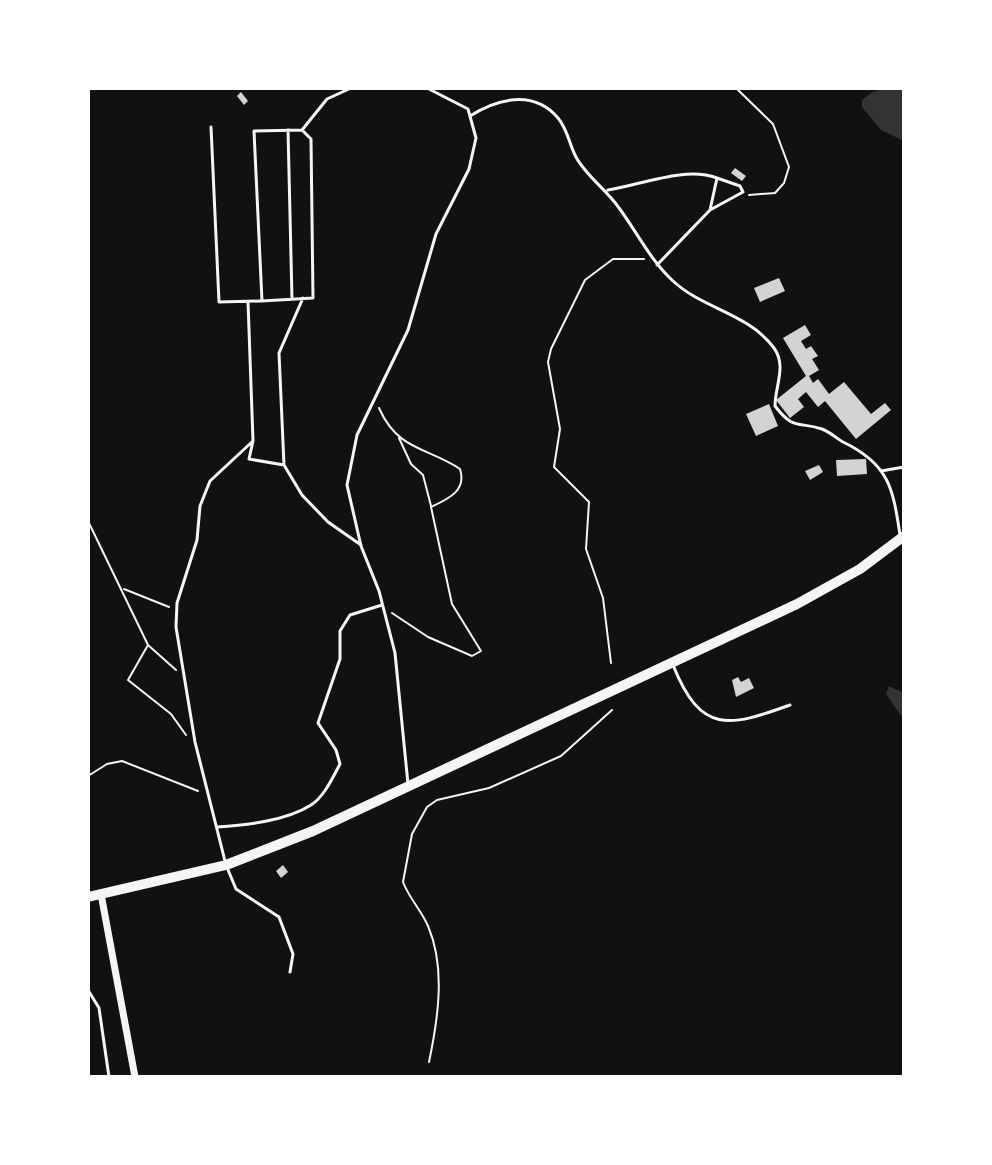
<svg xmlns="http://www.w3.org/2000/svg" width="992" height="1165" font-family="'IBM Plex Sans',sans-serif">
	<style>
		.water { fill: #333 }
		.building { fill: #d3d3d3 }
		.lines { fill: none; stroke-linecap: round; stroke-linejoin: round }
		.path { stroke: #f5f5f5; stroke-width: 2 }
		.service { stroke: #f5f5f5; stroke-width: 3 }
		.minor { stroke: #f5f5f5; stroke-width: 7 }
		.secondary { stroke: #f5f5f5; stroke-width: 10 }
	</style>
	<rect width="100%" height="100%" fill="#111"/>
	<path class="water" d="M887,88H904V141L881,130L862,107V100L872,92Z
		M889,686L904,693V720L886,694Z"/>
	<path class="building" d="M241,92L248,101L244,105L237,96Z
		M735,168L746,176L742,181L731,173Z
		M779,278L785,291L760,302L754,288Z
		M805,325L811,335L801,341L806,349L811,346L818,356L812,359L819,370L809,376L813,383L818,379L829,394L844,382L871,414L885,403L891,410L856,439L825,401L818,407L806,392L798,399L804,407L790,418L776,400L806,376L783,338Z
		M769,404L778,426L756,436L746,414Z
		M866,459L867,474L837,476L836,460Z
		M819,465L823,472L810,480L805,471Z
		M738,677L741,682L749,678L754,688L736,697L732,680Z
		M283,865L288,872L281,878L276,871Z"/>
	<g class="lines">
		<path class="path" d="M736,88L773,124L789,167L784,183L775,193L749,195
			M379,408C398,451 427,447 460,469C467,491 448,499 431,507L452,604L481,651L472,656L428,637L392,613
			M399,438L411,464L423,475L431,506
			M88,521L148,645L128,680L171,714L186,735
			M124,589L169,607
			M148,645L176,670
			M611,663L603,598L586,549L589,502L554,467L560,429L548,362L551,349L585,280L613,259H644
			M88,776L107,764L122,761L198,791
			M88,974L89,982
			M429,1062C438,1019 446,968 428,926C421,910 409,898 403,882L412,834L427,807L437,800L489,788L561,756L612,710"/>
		<path class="service" d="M470,116C497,99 533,89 558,118C568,130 569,144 576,157C586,176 607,190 619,208C637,232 650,260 673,281C703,309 748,313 774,348C787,366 775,386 775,406C794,431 798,421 822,429C830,432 836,438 843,442C889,464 893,488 900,535
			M211,127L219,302L260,301
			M288,130L292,299
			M302,130L311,139L313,298L262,301L254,131Z
			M302,130L327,99L351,88
			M608,190C641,185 685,166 717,178
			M657,265L710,210L717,178L740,186L743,192L710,210
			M303,298L279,353L284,465L302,495L328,522L361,545
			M248,302L253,441L249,459L284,465
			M253,441L210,481L200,506L197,540L177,603L176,627L195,742L226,865L236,889L279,917L293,954L290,972
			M881,471L904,467
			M673,665C701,735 729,727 790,705
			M408,784L395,653L379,591L361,546L347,485L357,435L408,330L436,234L469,169L476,138L468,109L427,88
			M217,827C246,825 286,821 311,805C324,797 333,777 340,764L336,750L318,723L340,659V631L350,615L382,605
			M88,990L99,1008L109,1077"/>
		<path class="minor" d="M101,894L135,1077"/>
		<path class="secondary" d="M88,897L226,865L313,831L797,604L860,569L904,536"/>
	</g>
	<rect width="992" height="1165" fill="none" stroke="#ffffff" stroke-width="180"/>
</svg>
